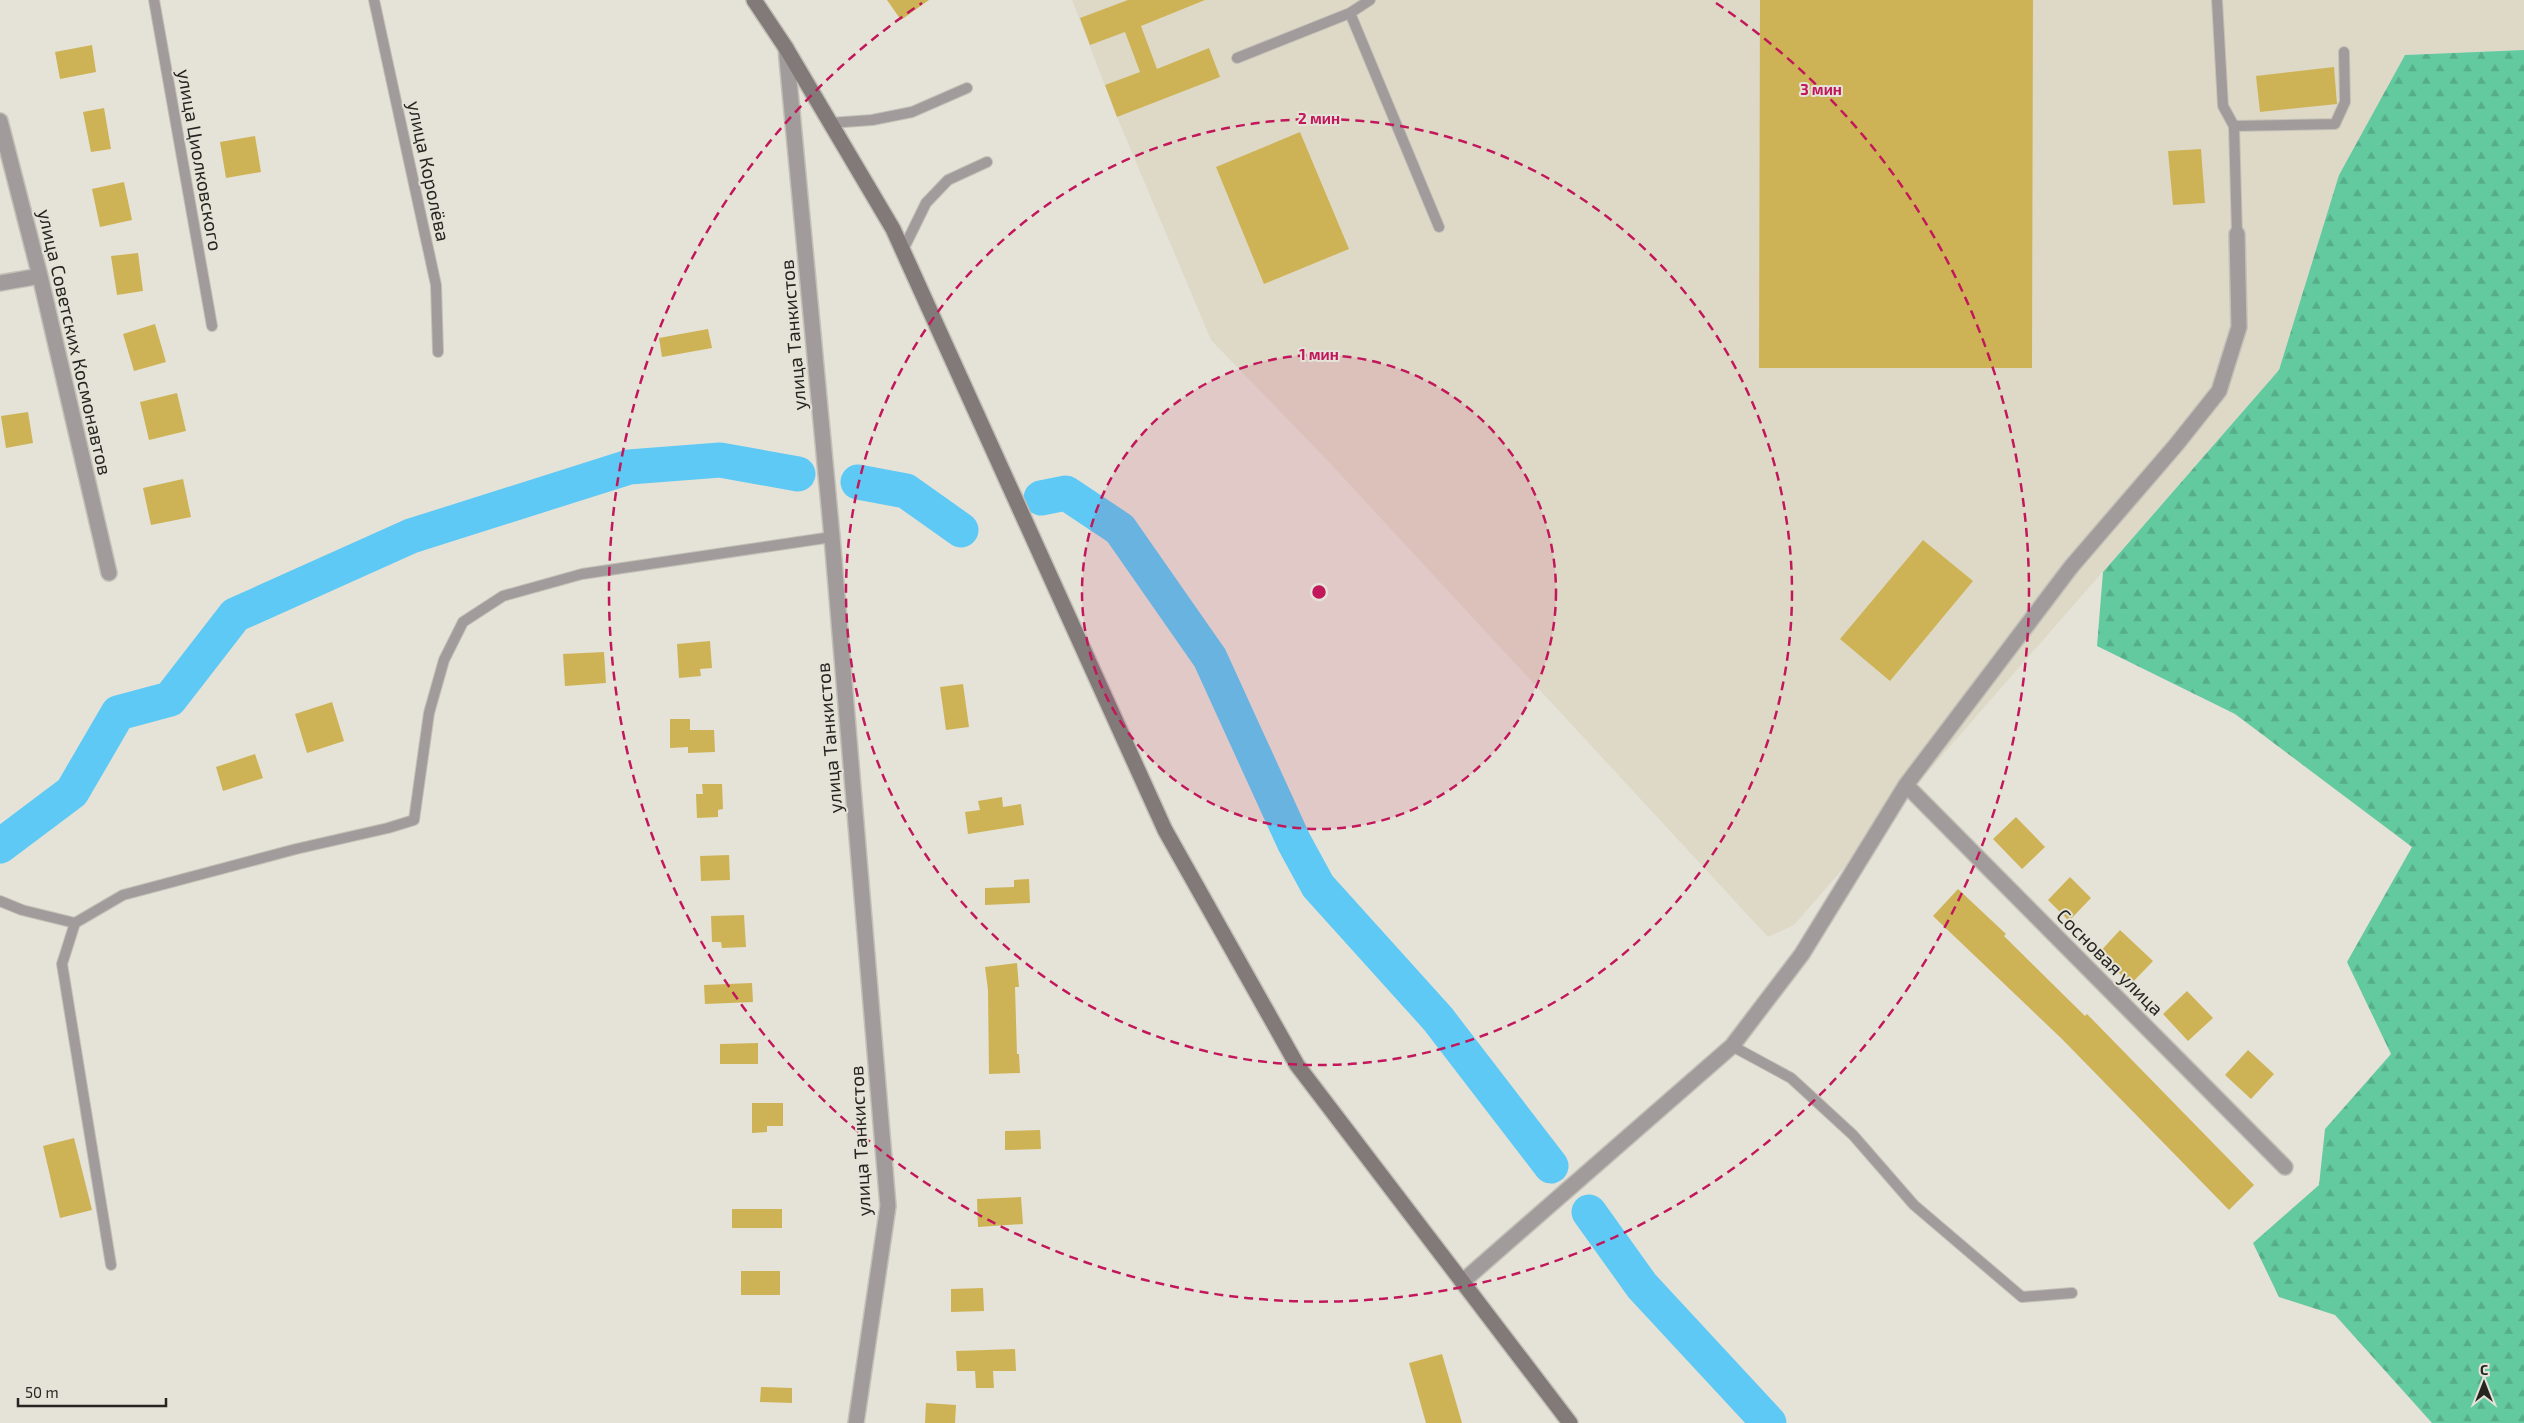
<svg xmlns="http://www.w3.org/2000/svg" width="2524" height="1423" font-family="'Exo 2',sans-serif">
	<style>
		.built { fill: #ded9c7 }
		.forest { fill: url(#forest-firs) }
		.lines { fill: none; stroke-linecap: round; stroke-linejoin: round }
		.river { stroke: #5dc9f4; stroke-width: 35 }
		.building { fill: #ceb356 }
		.lane-casing { stroke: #c3c0b7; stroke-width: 12 }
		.street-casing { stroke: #c3c0b7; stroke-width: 18 }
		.secondary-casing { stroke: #c3c0b7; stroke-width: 18 }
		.lane { stroke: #a19c9b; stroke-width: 10 }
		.street { stroke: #a19c9b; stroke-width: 15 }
		.secondary { stroke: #817a79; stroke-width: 15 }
		.ring { fill: none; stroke: #c2185b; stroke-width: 2.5; stroke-dasharray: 9 6 }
		.labels { text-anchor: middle; stroke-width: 4; stroke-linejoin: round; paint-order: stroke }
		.street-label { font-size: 19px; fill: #262521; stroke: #e5e2d8 }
		.centre { fill: #c2185b; stroke: #e5e2d8; stroke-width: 2.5 }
		.ring-label { font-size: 15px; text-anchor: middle; font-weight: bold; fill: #c2185b; stroke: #e5e2d8; stroke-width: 4; stroke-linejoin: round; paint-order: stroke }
	</style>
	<defs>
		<pattern id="forest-firs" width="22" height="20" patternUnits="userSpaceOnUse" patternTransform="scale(1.25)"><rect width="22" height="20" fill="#63ca9f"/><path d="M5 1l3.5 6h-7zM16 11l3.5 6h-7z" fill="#56ad89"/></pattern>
	</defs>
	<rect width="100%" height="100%" fill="#e5e2d8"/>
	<path class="built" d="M1072,0H2524V50L2405,55L2339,175L2279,370L1794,925L1768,937L1327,460L1211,340L1117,117Z"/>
	<path class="forest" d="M2524,50V1423H2432L2335,1315L2279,1297L2253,1243L2319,1185L2325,1129L2391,1054L2347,962L2412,847L2235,714L2097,646L2103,572L2279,370L2339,175L2405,55Z"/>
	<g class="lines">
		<path class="river" d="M858,482L906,491L961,530
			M1041,498L1066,493L1120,529L1210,658L1294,842L1318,886L1438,1019L1551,1166
			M0,846L72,792L118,713L170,699L235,615L411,536L629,467L720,460L798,474
			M1589,1212L1642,1286L1769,1423"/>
	</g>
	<path class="building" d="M887,0H929L901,20Z
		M1128,0H1205L1141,26L1157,69L1209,48L1220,77L1117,117L1105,85L1140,72L1125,32L1090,45L1080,18Z
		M1760,0H2033L2032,368H1759Z
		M92,45L96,72L60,79L55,52Z
		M2334,67L2337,104L2260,112L2256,76Z
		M104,108L111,149L91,152L83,112Z
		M1300,132L1349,249L1264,284L1216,167Z
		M255,136L261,172L226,178L220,142Z
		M2201,149L2205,203L2173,205L2168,151Z
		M124,182L132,220L100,227L92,189Z
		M138,253L143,291L117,295L111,256Z
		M155,324L166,362L134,371L123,334Z
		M708,329L712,348L662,357L659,338Z
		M177,393L186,431L149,440L140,402Z
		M28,412L33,443L6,448L1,416Z
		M183,479L191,517L151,525L143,488Z
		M1923,540L1973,581L1890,681L1840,639Z
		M710,641L712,668L700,669L701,676L679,678L677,644Z
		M604,652L606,683L565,686L563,654Z
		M963,684L969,727L946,730L940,687Z
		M332,702L344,741L307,753L295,714Z
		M670,719H690V730H714L715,752L688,753V747L670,748Z
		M255,754L263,778L223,791L216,767Z
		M702,784H722L723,809L718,810V817L697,818L696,794H703Z
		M1002,797L1003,807L1021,804L1024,825L968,834L965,812L980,810L978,801Z
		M2016,817L2045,847L2022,869L1993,839Z
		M729,855L730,880L701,881L700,856Z
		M2070,877L2091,898L2069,921L2048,900Z
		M1029,879L1030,903L985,905V888L1014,887V880Z
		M1958,889L2006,934L2004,936L2085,1016L2087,1014L2254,1185L2229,1210L2062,1039L1933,916Z
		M744,915L746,947L722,948L721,942H712L711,916Z
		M2120,930L2153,961L2131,984L2098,954Z
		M1017,963L1019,987H1015L1017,1054H1019L1020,1073L989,1074L988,990L985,967Z
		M752,983L753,1002L705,1004L704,985Z
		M2187,991L2213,1018L2188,1041L2163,1014Z
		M758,1043V1064H720V1044Z
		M2248,1050L2274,1074L2251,1099L2225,1075Z
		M752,1103H783V1126H767V1132L752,1133Z
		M1040,1130L1041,1149L1005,1150V1131Z
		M74,1138L92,1210L60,1218L43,1146Z
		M1021,1197L1023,1224L978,1227L977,1199Z
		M732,1209H782V1228H732Z
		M741,1271H780V1295H741Z
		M983,1288L984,1311L951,1312V1289Z
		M1015,1349L1016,1371H993L994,1388H976L975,1371H957L956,1351Z
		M1442,1354L1462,1423H1426L1409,1363Z
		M761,1387L792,1388V1403L760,1402Z
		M926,1403L956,1405L955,1423H925Z"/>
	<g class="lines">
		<g class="lane-casing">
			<path id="lane" d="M154,0L212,326
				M374,0L436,285L438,352
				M2217,0L2223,106L2234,126
				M1350,13L1439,227
				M1237,58L1350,13L1370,0
				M830,123L872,120L912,112L967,88
				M2237,234L2234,126L2335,124L2345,102L2344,52
				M903,250L926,203L948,180L987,162
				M0,901L22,910L75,923
				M1732,1046L1791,1078L1853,1135L1914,1205L2022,1297L2072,1293
				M111,1265L62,964L75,923L123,895L296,849L388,828L414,820L429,713L444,660L463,622L503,596L582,574L832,537"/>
		</g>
		<g class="street-casing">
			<path id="street" d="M786,48L832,537L888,1206L856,1423
				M0,121L40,276L109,573
				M0,283L40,276
				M1906,785L2285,1167
				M1462,1282L1732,1046L1802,954L1906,785L2071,567L2176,445L2219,391L2239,327L2237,234"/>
		</g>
		<g class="secondary-casing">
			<path id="secondary" d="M754,0L786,48L893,229L1165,830L1297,1065L1570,1423"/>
		</g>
		<use href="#lane" class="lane"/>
		<use href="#street" class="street"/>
		<use href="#secondary" class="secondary"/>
	</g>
	<circle cx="1319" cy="592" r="237" fill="#c2185b" fill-opacity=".12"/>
	<g class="ring">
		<circle cx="1319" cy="592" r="237"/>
		<circle cx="1319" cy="592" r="473"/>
		<path d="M1716 3A710 710 0 1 1 922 3"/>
	</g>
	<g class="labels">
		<g class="street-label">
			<text transform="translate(200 160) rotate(80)" y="7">улица Циолковского</text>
			<text transform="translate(429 171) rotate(78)" y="7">улица Королёва</text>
			<text transform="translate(793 335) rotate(-95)" y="7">улица Танкистов</text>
			<text transform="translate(75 342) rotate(77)" y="7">улица Советских Космонавтов</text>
			<text transform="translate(829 738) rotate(-95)" y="7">улица Танкистов</text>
			<text transform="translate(2110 962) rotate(45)" y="7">Сосновая улица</text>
			<text transform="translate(860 1141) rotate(-93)" y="7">улица Танкистов</text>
		</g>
	</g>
	<circle cx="1319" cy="592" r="8" class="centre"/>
	<g class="ring-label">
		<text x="1821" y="95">3 мин</text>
		<text x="1319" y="124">2 мин</text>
		<text x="1319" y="360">1 мин</text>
	</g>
	<g transform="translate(2484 1383)" stroke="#e5e2d8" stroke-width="4" paint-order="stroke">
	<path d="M0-4L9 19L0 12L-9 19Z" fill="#262521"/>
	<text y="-8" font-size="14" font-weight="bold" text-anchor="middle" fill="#262521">С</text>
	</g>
	<path d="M18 1398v8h148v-8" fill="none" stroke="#262521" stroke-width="2.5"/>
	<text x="25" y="1398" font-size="15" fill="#262521" stroke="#e5e2d8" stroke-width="4" paint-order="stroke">50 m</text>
</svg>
